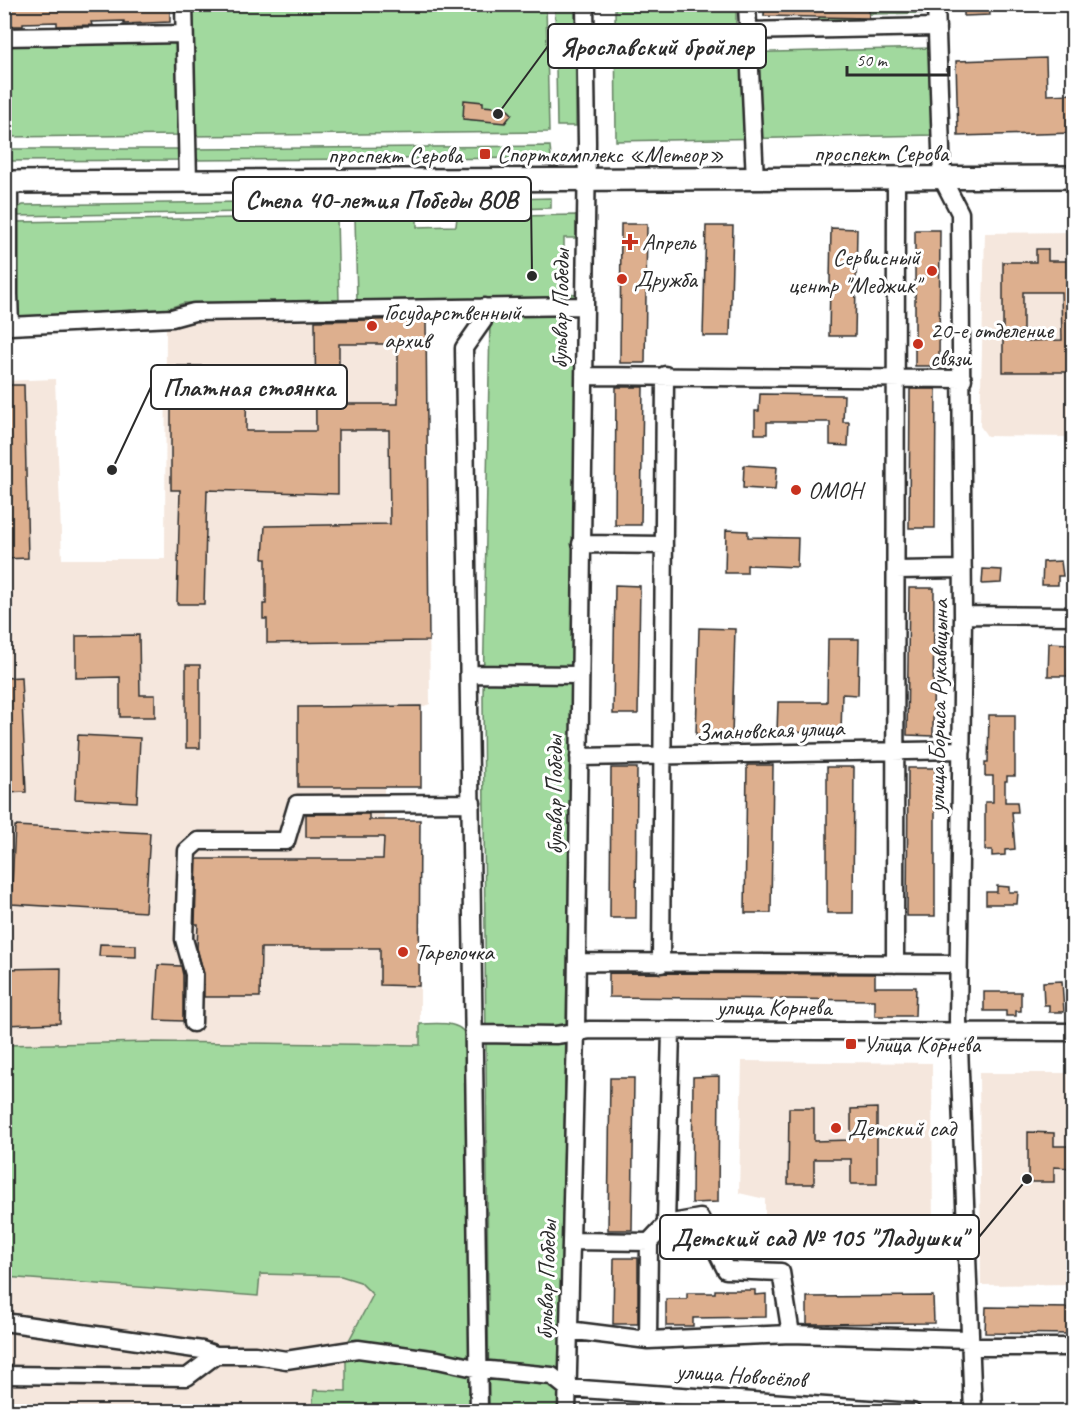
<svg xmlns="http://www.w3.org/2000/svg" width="1078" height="1416" font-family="Caveat,sans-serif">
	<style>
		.built { fill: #f5e7dd }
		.green { fill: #a1d99e; stroke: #668264; stroke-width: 1.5 }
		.building { fill: #ddaf8e; stroke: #2b2b2b; stroke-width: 1.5; fill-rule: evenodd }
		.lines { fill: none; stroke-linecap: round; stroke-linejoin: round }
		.minor-casing { stroke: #2b2b2b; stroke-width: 21 }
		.major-casing { stroke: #2b2b2b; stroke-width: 26 }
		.minor { stroke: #fff; stroke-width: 16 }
		.major { stroke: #fff; stroke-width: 21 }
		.poi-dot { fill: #c8321e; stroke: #fff; stroke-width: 2 }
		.labels { text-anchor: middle; stroke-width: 6; stroke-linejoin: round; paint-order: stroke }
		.street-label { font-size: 24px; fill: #2b2b2b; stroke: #fff }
		.poi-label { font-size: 24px; fill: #2b2b2b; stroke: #fff; text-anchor: start }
		.leader { fill: none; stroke: #2b2b2b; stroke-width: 2 }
		.callout-dot { fill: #2b2b2b; stroke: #fff; stroke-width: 2 }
		.callout { fill: #fff; stroke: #2b2b2b; stroke-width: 2 }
		.callout-label { font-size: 26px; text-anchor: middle; font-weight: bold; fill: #2b2b2b }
	</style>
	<rect width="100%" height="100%" fill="#fff"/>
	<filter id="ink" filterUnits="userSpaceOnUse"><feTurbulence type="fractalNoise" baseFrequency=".0167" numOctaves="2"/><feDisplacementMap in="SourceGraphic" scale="12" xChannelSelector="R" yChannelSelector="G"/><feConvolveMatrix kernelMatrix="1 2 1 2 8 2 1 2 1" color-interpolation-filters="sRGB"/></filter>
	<g filter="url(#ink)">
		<path class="built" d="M1073,232V437L987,436L980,426L985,233Z
			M385,313H404V319H426L427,429L421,430V437L428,436L429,513H417L428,524L430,704L421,707L384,787V820H420V1045L152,1042L5,1045L4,381L55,379L62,559H165L166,322L384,319Z
			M742,1061L932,1063L933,1241L765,1238V1199L739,1193Z
			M979,1073H1073V1284L981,1285Z
			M259,1274L342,1276L360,1282L373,1295L346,1346V1391L314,1390L312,1411L5,1412L4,1277L258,1296Z"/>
		<path class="green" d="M187,5H546L549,132L189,136Z
			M555,5H575L576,126H557Z
			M615,5H736V47L739,53L931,48L935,135L616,141Z
			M765,5H924V13L869,14V22H820L819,15L764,16Z
			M180,37L182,135L5,137L4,41Z
			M550,146L551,158L191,160L190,149Z
			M4,149H184V160L5,161Z
			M551,198V208L464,210L463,205L470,200Z
			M404,200L414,204L415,209L15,216L17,208L23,205Z
			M576,215V238H564V293L577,294V301L457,302V299L357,301L355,218L417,216V227L456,226L457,217Z
			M337,216L339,302L184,303L166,309L17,322L16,222Z
			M498,314L563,315V364H578L559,1411L489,1412L483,698L490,321Z
			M420,1024C436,1024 464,1019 467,1040V1172L473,1363L346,1346L373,1295L360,1282L341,1276L260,1274L258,1296L5,1277L4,1045L152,1042L420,1045Z
			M346,1354L471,1373V1411L312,1412L314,1390L346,1391Z"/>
		<path class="building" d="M4,4H170V22L124,24V21L91,22L92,25L57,26V22L23,23V26H4Z
			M765,4H869V18L764,16Z
			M964,4H989L990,15L964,16Z
			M1046,58L1047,95L1074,94V133L958,136L956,61Z
			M464,100L483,102V106L506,108L512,114L505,123L463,119Z
			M621,224H647L645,363H620Z
			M706,226H733L730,336H703Z
			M831,228L857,229L855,336H829Z
			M915,230H940L939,366H915Z
			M1036,249H1048V261H1074V372H1003V262H1036ZM1023,292H1061L1062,340L1023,341Z
			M426,319L429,641L267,643V619H263V604H266V559H263L265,526L390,524L389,430H338V494L207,490L204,604H177L180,490H171V366H247L246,431H316L315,321ZM339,344H398V404H339Z
			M4,385H24L28,558L4,559Z
			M616,387H643L641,525H615Z
			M910,389H936L935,528H909Z
			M760,394L844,395L843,422H849L848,446L830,445V422H767V434H755V411H759Z
			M744,465L777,467L775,490L743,488Z
			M726,530L748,531V537L798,538L797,567L747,565V573H725Z
			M1061,561L1063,576H1058V585H1042L1043,562Z
			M983,569L1002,570L1001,583L982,584Z
			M615,585L640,586L638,714H613Z
			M909,588H934L933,736L907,735Z
			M699,628L735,629L732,736L696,735Z
			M139,635L140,695H155V717H120V677L76,678V636Z
			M828,639H859L858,695L842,694L841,733L777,732L778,702H827Z
			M1049,643L1069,644L1068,654L1074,655V658L1073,670L1068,669V676H1048Z
			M186,665H200V748H186Z
			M21,677L26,792L4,793V678Z
			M421,706V787H298V707Z
			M989,715H1015V776H1007V781H1005V802H1017L1018,812H1012L1015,849L1005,850V855L992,856V850H985V802H993V776H985V762H988Z
			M78,735L140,738L137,802L75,799Z
			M747,765H773L771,913H745Z
			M827,767H854L853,913H827Z
			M611,768H637L636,918H610Z
			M908,768H935V916H907Z
			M306,814H369V820H420L419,986L380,985V948H261L260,997H204V974L197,948L198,924H195L197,859H383L384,837H306Z
			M15,826L150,833L145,912L11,904Z
			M997,886L1009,887V892H1018L1017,904H986V892H997Z
			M100,944L136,945V957L99,956Z
			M158,965L181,966L183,975V1021L155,1020Z
			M61,968L60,1023L4,1025V969Z
			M609,973L875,974V987H916L915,1016H875V1000L609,997Z
			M1062,981L1064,1012H1049V1005H1044L1043,982Z
			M984,992H1021V1011H1016V1016H1006V1011H984Z
			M719,1076L718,1202L692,1203L693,1077Z
			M610,1078H634L632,1230H608Z
			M789,1108H814V1141L851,1140V1109L877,1108V1184H851V1159H814V1184H788Z
			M1028,1132L1054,1133V1146H1071L1072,1168L1054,1167V1182H1028Z
			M614,1258H638V1324H613Z
			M715,1290H755V1295L766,1294V1317L693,1318V1326H666V1299H687V1293H715Z
			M933,1296L934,1323L807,1324V1297Z
			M986,1307L1074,1308V1334L985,1333Z"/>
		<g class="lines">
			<g class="minor-casing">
				<path id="minor" d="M184,4L188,181
					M747,4L755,180
					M936,4L942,178L960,213L963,615L958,1020L973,1412
					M748,31L937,27
					M4,37L184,34
					M4,294H9L10,326L172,318L194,312L585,306
					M9,294V182
					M584,376L963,379
					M581,544L664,545
					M896,570L963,569
					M963,615L1074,616
					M470,674L579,675
					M579,757L962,750
					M577,962L958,964
					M661,964L665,375
					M895,964L896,178
					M193,1023L194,974L184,939L187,851L198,841H286L297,804L472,803
					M475,1034L556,1035L590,1030L1074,1032
					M666,1224L700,1218L726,1270L781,1272L791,1334
					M571,1241L649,1242L666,1224L671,1031
					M4,1322L202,1350L216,1355
					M568,1330L648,1340L791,1334L969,1339
					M648,1340L649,1242
					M970,1347H1074
					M4,1375L187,1377L216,1355H255L286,1360L358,1349L438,1360L479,1369L552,1376L567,1388L912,1412
					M479,1412L464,348L483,321L484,307
					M567,1412L576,1031L587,143L585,4"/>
			</g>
			<g class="major-casing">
				<path id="major" d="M4,182L1074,177"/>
			</g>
			<use href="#minor" class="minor"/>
			<use href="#major" class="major"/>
		</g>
	</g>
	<g class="poi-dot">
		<rect x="479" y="148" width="12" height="12" rx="3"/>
		<path d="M627 233h6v6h6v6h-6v6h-6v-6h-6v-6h6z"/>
		<circle cx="932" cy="271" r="6"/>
		<circle cx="622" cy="279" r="6"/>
		<circle cx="372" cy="326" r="6"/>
		<circle cx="918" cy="344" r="6"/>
		<circle cx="796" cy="490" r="6"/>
		<circle cx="403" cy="952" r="6"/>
		<rect x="845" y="1038" width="12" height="12" rx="3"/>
		<circle cx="836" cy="1128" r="6"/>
	</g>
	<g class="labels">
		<g class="street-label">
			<text x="881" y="161">проспект Серова</text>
			<text x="395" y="163">проспект Серова</text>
			<text transform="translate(560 309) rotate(-89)" y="8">бульвар Победы</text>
			<text transform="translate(938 706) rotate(-89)" y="8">улица Бориса Рукавицына</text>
			<text transform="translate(770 730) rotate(-2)" y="8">Змановская улица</text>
			<text transform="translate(554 795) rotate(-90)" y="8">бульвар Победы</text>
			<text x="774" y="1015">улица Корнева</text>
			<text transform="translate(546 1280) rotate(-88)" y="8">бульвар Победы</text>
			<text transform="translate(741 1375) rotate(4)" y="8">улица Новосёлов</text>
		</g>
		<g class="poi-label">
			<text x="497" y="162">Спорткомплекс «Метеор»</text>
			<text x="642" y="250">Апрель</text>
			<text x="920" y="265" text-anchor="end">Сервисный<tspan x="920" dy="28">центр "Меджик"</tspan></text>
			<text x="634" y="287">Дружба</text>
			<text x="384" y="320">Государственный<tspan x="384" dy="28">архив</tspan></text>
			<text x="930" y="338">20-е отделение<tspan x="930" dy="28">связи</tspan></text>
			<text x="808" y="498">ОМОН</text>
			<text x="415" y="960">Тарелочка</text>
			<text x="863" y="1052">Улица Корнева</text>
			<text x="848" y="1136">Детский сад</text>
		</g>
	</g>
	<path class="leader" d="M498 114L548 46M532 276L531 199M112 470L151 387M1027 1179L979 1237"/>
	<g class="callout-dot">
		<circle cx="498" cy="114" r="6"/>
		<circle cx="532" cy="276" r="6"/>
		<circle cx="112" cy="470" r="6"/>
		<circle cx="1027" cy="1179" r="6"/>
	</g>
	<g class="callout">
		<rect x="548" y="24" width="218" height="44" rx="6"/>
		<rect x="233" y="177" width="298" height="44" rx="6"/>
		<rect x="151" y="365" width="196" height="44" rx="6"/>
		<rect x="660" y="1215" width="319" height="44" rx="6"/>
	</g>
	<g class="callout-label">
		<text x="657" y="55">Ярославский бройлер</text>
		<text x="382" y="208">Стела 40-летия Победы ВОВ</text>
		<text x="249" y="396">Платная стоянка</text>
		<text x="819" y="1246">Детский сад № 105 "Ладушки"</text>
	</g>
	<rect width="1078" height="1416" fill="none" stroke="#fff" stroke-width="24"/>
	<rect x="12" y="12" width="1054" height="1392" fill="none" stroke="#2b2b2b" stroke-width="2" filter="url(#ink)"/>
	<path d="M847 66v9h102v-9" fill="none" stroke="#2b2b2b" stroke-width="3"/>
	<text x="856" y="66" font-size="18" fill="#2b2b2b" stroke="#ffffff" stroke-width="4.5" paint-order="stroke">50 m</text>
</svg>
